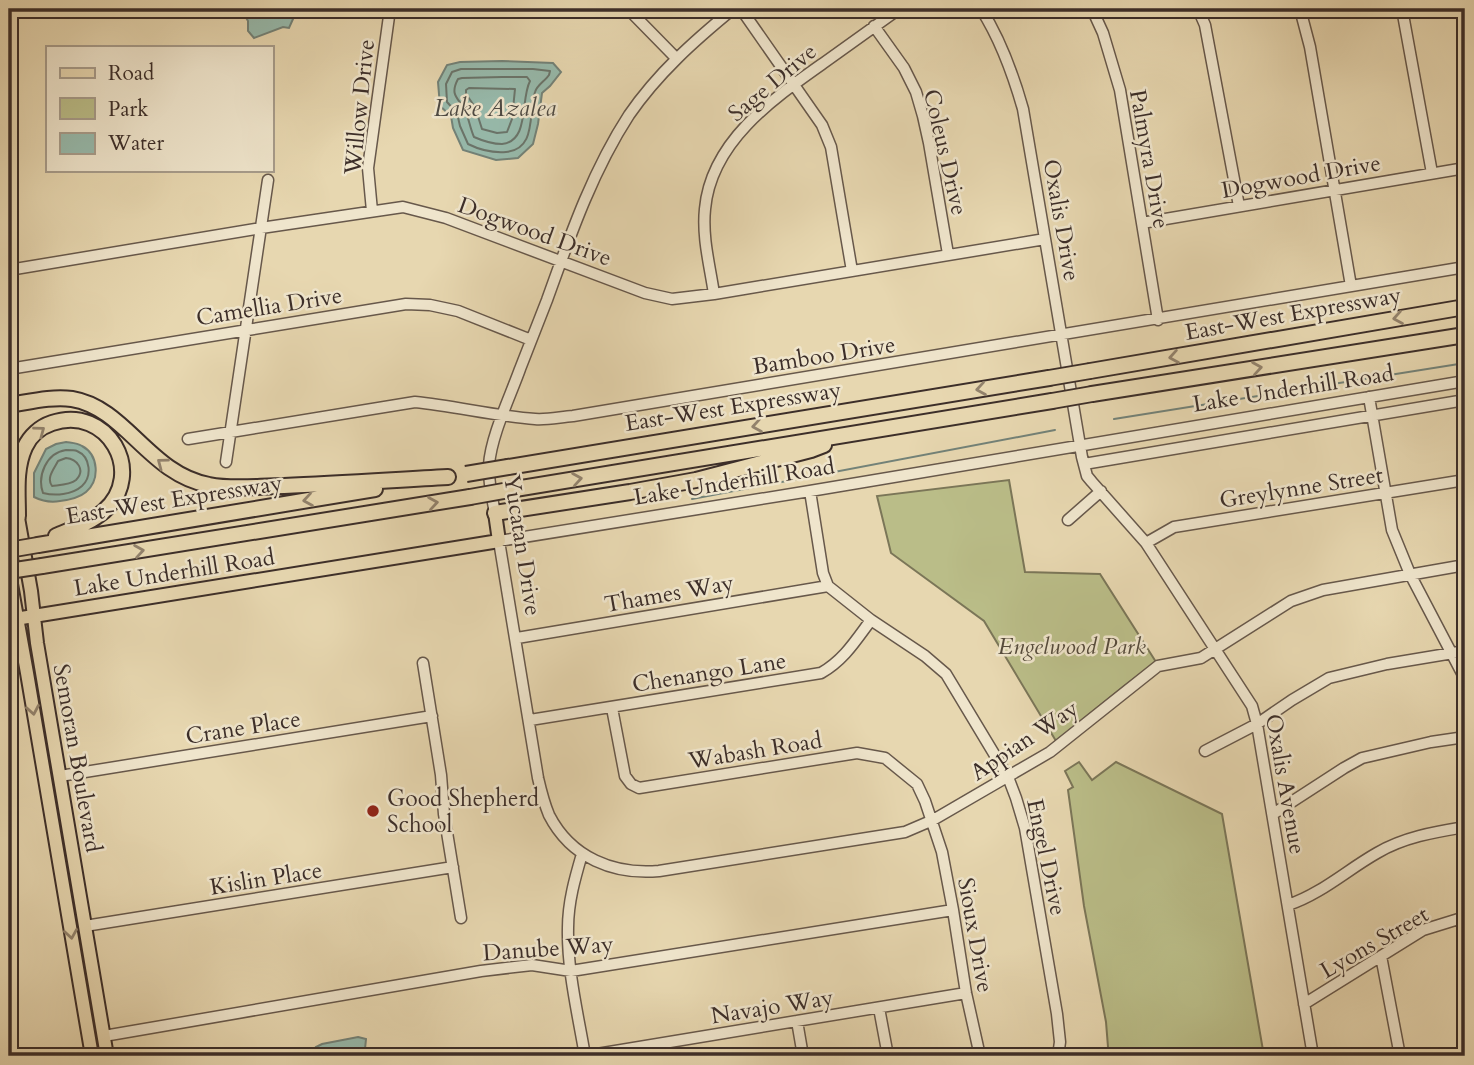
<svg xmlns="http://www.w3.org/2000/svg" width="1474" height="1065" font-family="Cardo,serif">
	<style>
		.green { fill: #babd88; stroke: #7b7658; stroke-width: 2 }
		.water { fill: #97baac; stroke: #738278; stroke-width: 2 }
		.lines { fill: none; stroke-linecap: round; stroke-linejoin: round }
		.shore { stroke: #6a746a; stroke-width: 2 }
		.stream { stroke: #738278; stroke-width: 2 }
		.minor-casing { stroke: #67584b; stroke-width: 13 }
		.major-casing { stroke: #3c2e29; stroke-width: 16 }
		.highway-casing { stroke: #3c2e29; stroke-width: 18 }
		.minor { stroke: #efe5cc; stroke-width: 10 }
		.major { stroke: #e7d7b0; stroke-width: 12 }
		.highway { stroke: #e7d7b0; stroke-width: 14 }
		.highway-bridge-casing { stroke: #3c2e29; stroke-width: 18; stroke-linecap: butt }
		.highway-bridge { stroke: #e7d7b0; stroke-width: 14 }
		.oneway { stroke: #92826c }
		.poi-dot { fill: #8f2418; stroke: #efe5cc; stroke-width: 2.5 }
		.labels { text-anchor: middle; stroke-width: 5; stroke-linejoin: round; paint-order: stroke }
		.street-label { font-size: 23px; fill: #3c2e29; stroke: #efe5cc }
		.park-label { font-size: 23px; font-style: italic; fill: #554b3c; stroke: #efe5cc }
		.poi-label { font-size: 23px; fill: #3c2e29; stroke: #efe5cc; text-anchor: start }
		.water-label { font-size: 24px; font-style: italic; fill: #4e4a43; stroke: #efe5cc }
	</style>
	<rect width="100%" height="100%" fill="#e7d7b0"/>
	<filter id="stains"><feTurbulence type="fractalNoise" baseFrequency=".00286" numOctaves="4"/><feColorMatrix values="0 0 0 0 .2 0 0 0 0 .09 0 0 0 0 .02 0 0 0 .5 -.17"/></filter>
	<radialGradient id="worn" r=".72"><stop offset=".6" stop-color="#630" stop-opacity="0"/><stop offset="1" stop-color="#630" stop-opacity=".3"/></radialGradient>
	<path class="green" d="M1009,480L1025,572L1100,574L1156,662L1124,686L1056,741L984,621L891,553L877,496Z
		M1079,762L1092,780L1116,762L1222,814L1264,1056H1106L1108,1047L1106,1022L1084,906L1068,790L1073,787L1065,771Z"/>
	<path class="water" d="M241,9H293V19L289,28L283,27L254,38L248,31V21Z
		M502,61L553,63L561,72L550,86L542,93L538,124L533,144L518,158L496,160L463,150L453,128L451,116L440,106L438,82L447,65L460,62Z
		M66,442C72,443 77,443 82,446C99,455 100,480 86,492C79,498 68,500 60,501C50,503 42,501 34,497V473L46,449L56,444Z
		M358,1037L366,1039L365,1049L363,1051H353L347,1056H320L316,1047L322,1044Z"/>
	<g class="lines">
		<path class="shore" d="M461,69H533L550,71L549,75C545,81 537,85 535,92C528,114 537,149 506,152C493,153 480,150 468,144L460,126L457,113L447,102L446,84L452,72Z
			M502,77H527L530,81C520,100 530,141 502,144C493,144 483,141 474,137C470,128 469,119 465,110C459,98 449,96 458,79L462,78Z
			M469,88L515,89L512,119L507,132L497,133L482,129L475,107L466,94V90Z
			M66,450C69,450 75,450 77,451C91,457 92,477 82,486C72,495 55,496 43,493C37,476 46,453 66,450Z
			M66,458C77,459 86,470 76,480C70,485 59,485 52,486C46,478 54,469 58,461Z"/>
		<path class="stream" d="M1114,419L1465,363
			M692,499L1055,430"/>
		<g class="minor-casing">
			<path id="minor" d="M628,9L676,58
				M741,9L822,125L831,147L852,271
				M981,9C1001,40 1013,74 1023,109L1082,457L1087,476L1092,482L1146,543L1252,706L1257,724L1313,1056
				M1092,9L1103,33L1120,90L1158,320
				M1198,9L1205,25L1239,206
				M1300,9L1310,47L1351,286
				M1402,9L1432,173
				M874,26L904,68L916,92L923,116L929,143L948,254
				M372,211L368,168L390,9
				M1142,223L1465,168
				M9,270L261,228L403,207L446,218L645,293L672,299L714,294L1045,239
				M714,294C710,266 702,238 705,209C711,141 774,98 825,62C850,44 875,26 899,9
				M9,369L406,304L430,305L458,311L531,340
				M1465,381L810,491L499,541L538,778C541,791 544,803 549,815C571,858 614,875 659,871L905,832L933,820L1050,752L1158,666L1201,658L1291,601L1323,590L1465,565
				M1369,397L1392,530L1410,574L1465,679
				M188,439L415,402C455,406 495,416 535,419C547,420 560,417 573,416L1465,267
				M226,462L268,180
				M1084,464L1465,400
				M810,491L823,573L828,586L871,620L925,656L946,674L1008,777L1016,798L1025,828L1057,1014L1060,1042L1058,1056
				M495,513C492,497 488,481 489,465C491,436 510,397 520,369C529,346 538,323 547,300C570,236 592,172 629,115C658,73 694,41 733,9
				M1068,520L1101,491
				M1146,543L1174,527L1465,480
				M517,638L828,586
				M423,663L441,775L444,814L461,918
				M612,708L625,776L631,784L639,788L857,753L885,758L917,784L925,801L942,852L953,910L966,993L980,1056
				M530,720L821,673C844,660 856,640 871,620
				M1205,751L1257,724L1292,700L1329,678L1387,664L1465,651
				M60,776L432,716
				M1273,814L1344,768L1362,758L1431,742L1465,737
				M582,854C575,878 568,902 568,928C567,970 578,1014 585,1056
				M1288,905C1321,894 1347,870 1377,853C1404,837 1435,832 1465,827
				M1463,917L1465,933
				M85,926L453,867
				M1381,956L1400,1056
				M1304,1004L1423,930L1465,917
				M879,1008L888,1056
				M797,1021L803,1056
				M104,1036L481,971L532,965L571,971L953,910
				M585,1056L966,993"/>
		</g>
		<g class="major-casing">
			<path id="major" d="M9,467L31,591L37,643L107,1056
				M9,573L27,673L92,1056
				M9,620L499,541L495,513"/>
		</g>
		<g class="highway-casing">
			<path id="highway" d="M1090,371L1465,307
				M1092,394L1465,335
				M9,405C29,402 52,396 72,399C126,408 149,474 209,485C233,490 259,486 284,486C338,484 393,480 448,477
				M508,467L1049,378
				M509,490L1052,401
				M495,513L630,492L696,480L811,450L824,445
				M18,516C18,493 15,469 25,447C30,436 40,427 52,423C107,404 147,473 104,511C90,523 72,529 56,536
				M38,545L375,489
				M42,566L470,497"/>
		</g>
		<use href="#minor" class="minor"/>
		<use href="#major" class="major"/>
		<use href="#highway" class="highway"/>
		<g class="highway-bridge-casing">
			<path id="highway-bridge" d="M1049,378L1090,371
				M1052,401L1092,394
				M466,474L508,467
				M470,497L509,490
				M9,550L38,545
				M9,571L42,566"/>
		</g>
		<use href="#highway-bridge" class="highway-bridge"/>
	</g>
	<defs><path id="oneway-chevron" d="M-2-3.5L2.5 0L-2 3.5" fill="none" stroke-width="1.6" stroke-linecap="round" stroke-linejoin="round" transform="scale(1.75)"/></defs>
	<g class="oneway">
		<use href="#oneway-chevron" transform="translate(1398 318) rotate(170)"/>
		<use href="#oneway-chevron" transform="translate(1174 357) rotate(170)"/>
		<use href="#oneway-chevron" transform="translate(1257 368) rotate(-9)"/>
		<use href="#oneway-chevron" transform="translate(981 389) rotate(171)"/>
		<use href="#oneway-chevron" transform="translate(757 426) rotate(171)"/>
		<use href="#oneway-chevron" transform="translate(40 431) rotate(-37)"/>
		<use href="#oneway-chevron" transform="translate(162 463) rotate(-143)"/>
		<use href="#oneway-chevron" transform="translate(577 479) rotate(-9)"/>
		<use href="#oneway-chevron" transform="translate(308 500) rotate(171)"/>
		<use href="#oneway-chevron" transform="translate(433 503) rotate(-9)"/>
		<use href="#oneway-chevron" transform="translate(139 551) rotate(-9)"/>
		<use href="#oneway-chevron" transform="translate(33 710) rotate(80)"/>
		<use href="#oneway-chevron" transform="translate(71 934) rotate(81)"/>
	</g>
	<circle class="poi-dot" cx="373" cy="811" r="7"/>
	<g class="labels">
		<g class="street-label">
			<text transform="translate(772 82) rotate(-40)" y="8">Sage Drive</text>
			<text transform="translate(359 107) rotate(-84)" y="8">Willow Drive</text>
			<text transform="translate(946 152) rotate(77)" y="8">Coleus Drive</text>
			<text transform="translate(1150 159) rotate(80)" y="8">Palmyra Drive</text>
			<text transform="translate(1301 176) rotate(-10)" y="8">Dogwood Drive</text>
			<text transform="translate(1062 220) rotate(80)" y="8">Oxalis Drive</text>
			<text transform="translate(535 231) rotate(20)" y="8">Dogwood Drive</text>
			<text transform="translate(269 306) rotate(-9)" y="8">Camellia Drive</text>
			<text transform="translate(1293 313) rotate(-10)" y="8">East-West Expressway</text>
			<text transform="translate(824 355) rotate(-9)" y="8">Bamboo Drive</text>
			<text transform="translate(1293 388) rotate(-9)" y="8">Lake Underhill Road</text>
			<text transform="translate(733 406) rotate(-9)" y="8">East-West Expressway</text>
			<text transform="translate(734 481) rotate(-9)" y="8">Lake Underhill Road</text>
			<text transform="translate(1301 487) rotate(-9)" y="8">Greylynne Street</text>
			<text transform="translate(174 499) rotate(-9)" y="8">East-West Expressway</text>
			<text transform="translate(523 545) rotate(81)" y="8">Yucatan Drive</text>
			<text transform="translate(174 572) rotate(-9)" y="8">Lake Underhill Road</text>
			<text transform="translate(669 593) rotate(-10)" y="8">Thames Way</text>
			<text transform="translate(709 672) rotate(-9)" y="8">Chenango Lane</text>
			<text transform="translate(243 727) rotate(-9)" y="8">Crane Place</text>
			<text transform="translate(1024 740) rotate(-34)" y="8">Appian Way</text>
			<text transform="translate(755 750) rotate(-9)" y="8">Wabash Road</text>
			<text transform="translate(78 758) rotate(80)" y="8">Semoran Boulevard</text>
			<text transform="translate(1286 784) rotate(80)" y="8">Oxalis Avenue</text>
			<text transform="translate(1047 857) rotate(78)" y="8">Engel Drive</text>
			<text transform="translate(266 878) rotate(-9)" y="8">Kislin Place</text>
			<text transform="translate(976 935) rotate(80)" y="8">Sioux Drive</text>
			<text transform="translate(1374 942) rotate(-30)" y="8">Lyons Street</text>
			<text transform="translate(548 948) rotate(-4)" y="8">Danube Way</text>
			<text transform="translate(772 1006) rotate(-9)" y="8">Navajo Way</text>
		</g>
		<g class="park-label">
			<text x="1072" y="654">Engelwood Park</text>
		</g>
		<g class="poi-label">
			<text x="387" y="806">Good Shepherd<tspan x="387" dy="26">School</tspan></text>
		</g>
		<g class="water-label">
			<text x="495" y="116">Lake Azalea</text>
		</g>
	</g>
	<rect width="1474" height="1065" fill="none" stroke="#e7d7b0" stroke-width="35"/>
	<rect x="10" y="10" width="1453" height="1044" fill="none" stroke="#3c2e29" stroke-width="3.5"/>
	<rect x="18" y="18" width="1439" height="1030" fill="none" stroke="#3c2e29" stroke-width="2"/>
	<rect x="46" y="46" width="228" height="126" fill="#efe5cc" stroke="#a79c8b" stroke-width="2"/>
	<rect x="60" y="68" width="35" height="10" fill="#e7d7b0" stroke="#a79c8b" stroke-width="2"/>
	<text x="108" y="80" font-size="21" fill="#3c2e29">Road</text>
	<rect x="60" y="98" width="35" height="21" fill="#babd88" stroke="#a79c8b" stroke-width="2"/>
	<text x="108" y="116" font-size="21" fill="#3c2e29">Park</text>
	<rect x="60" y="133" width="35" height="21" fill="#97baac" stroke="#a79c8b" stroke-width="2"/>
	<text x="108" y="150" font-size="21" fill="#3c2e29">Water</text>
	<rect width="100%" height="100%" filter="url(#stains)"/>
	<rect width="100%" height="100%" fill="url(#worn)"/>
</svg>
